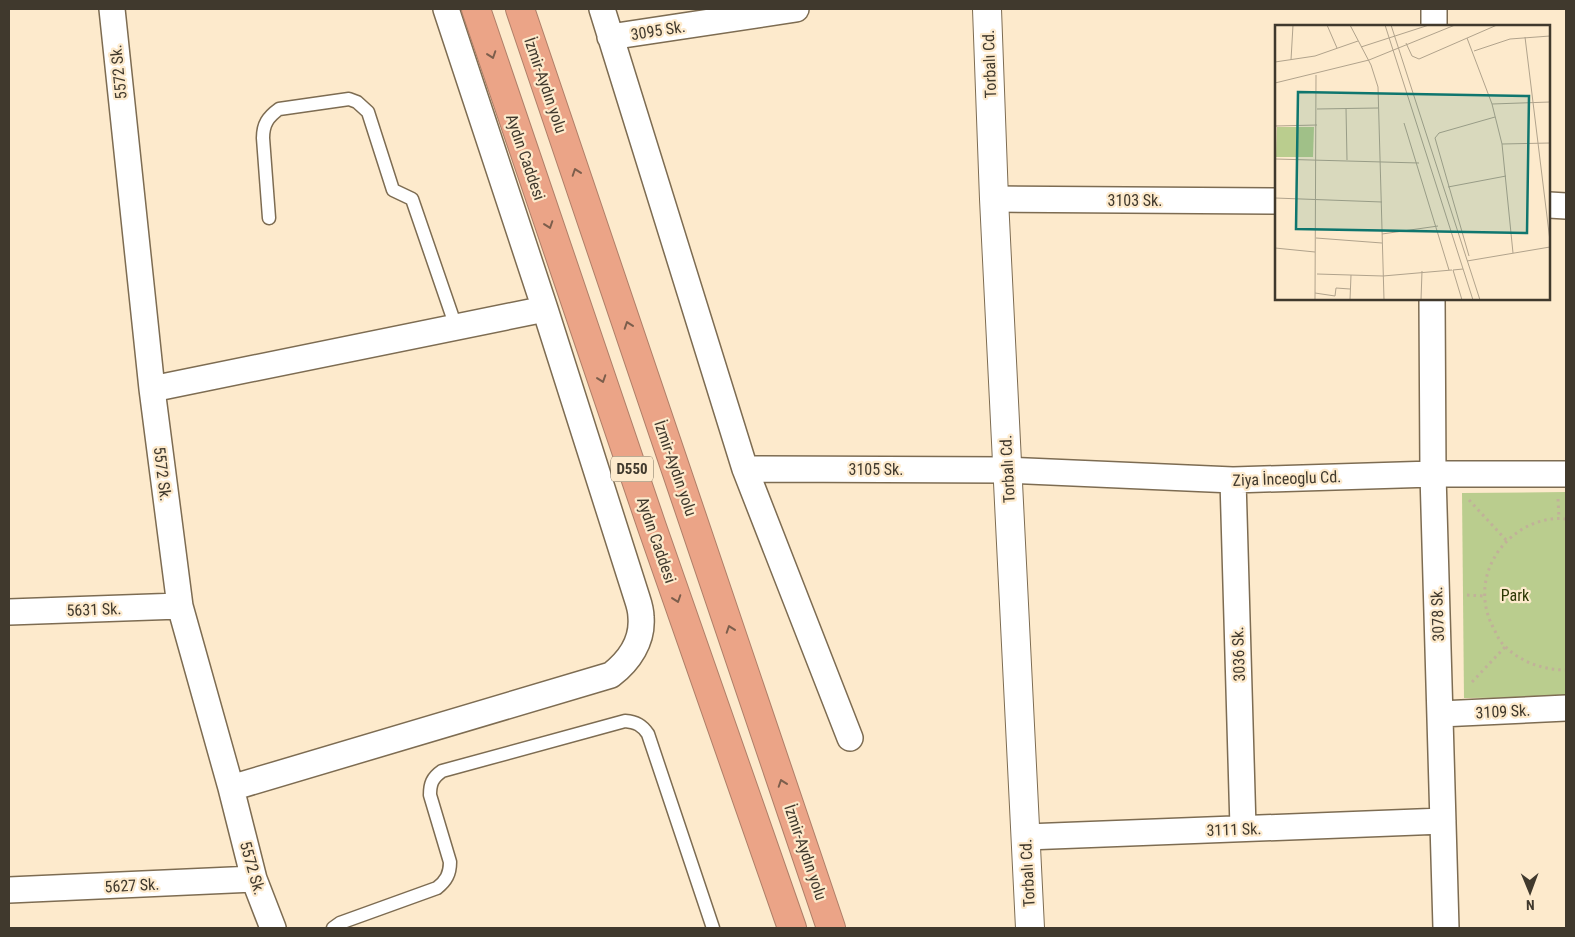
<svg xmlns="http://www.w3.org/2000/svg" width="1575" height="937" font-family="'Roboto Condensed',sans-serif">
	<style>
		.green { fill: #bacd8e }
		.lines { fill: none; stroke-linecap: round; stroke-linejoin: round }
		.lane-casing { stroke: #7d6c52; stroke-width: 15 }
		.street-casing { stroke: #7d6c52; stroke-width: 28 }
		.secondary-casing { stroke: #7d6c52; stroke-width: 30 }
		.highway-casing { stroke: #af7f68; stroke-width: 30 }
		.path { stroke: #c1b199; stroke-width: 3; stroke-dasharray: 2.5 4; stroke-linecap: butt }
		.lane { stroke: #fff; stroke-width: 12 }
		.street { stroke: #fff; stroke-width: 25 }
		.secondary { stroke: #fff; stroke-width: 28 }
		.highway { stroke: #eba487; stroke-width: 28 }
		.oneway { stroke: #7c5e4c }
		.labels { text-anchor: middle; stroke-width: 4.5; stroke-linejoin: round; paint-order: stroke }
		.shield { fill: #fdeacc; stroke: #796e5d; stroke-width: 1 }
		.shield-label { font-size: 15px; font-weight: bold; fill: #40392d }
		.street-label { font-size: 16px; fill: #40392d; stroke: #fdeacc }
		.park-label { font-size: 16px; fill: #2d3804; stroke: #fdeacc }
		.inset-road { fill: none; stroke: #b1a38c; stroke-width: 1 }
		.view { fill: #0f766e; fill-opacity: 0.15; stroke: #0f766e; stroke-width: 2.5 }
		.inset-edge { fill: none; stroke: #40392d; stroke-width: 2.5 }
	</style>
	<rect width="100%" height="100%" fill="#fdeacc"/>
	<path class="green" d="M1566,492V697L1464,698L1462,493Z"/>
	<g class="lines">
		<g class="lane-casing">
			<path id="lane" d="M269,218L263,138C263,124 268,117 279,109L349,99L357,102L368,112L393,190L412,199L456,327
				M333,928L340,923L437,888C446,881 450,874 450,862L430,795C430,784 432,778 442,771L625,721C636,722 642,725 648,734L713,928"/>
		</g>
		<g class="street-casing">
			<path id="street" d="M112,9L152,389L180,606L231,788L254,879L273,928
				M602,9L745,469L850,738
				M1434,26V9
				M610,37L796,9
				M994,199L1276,201
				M1549,205L1566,206
				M1432,299L1433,474L1446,928
				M152,389L545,309
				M745,469L1007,470L1233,480L1433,474H1566
				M1233,480L1243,828
				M9,612L180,606
				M1440,714L1566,708
				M231,788L611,675C629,661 643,641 641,617C641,611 639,604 637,598L545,309L446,9
				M1026,837L1443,821
				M9,890L254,879"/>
		</g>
		<g class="secondary-casing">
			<path id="secondary" d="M987,9L994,199L1030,928"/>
		</g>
		<g class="highway-casing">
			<path id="highway" d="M476,9L652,527L792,928
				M520,9L831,928"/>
		</g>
		<path class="path" d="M1558,499L1559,518
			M1469,500L1507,541
			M1566,519C1553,517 1538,521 1526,527C1489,547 1473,591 1494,629C1496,633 1498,638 1501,642C1517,661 1542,670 1566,670
			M1467,595L1484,596
			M1472,682L1506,646"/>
		<use href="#lane" class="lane"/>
		<use href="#street" class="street"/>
		<use href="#secondary" class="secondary"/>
		<use href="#highway" class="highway"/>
	</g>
	<defs><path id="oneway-chevron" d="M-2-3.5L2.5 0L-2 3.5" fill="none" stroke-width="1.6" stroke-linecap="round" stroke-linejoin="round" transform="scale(1.25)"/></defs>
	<g class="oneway">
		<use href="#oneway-chevron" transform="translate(492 55) rotate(71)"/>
		<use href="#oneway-chevron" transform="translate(576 172) rotate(-109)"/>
		<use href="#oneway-chevron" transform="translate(549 225) rotate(71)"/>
		<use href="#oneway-chevron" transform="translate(628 325) rotate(-109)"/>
		<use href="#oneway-chevron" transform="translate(602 379) rotate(71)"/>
		<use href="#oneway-chevron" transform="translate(677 599) rotate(71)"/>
		<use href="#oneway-chevron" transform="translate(730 629) rotate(-109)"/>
		<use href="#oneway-chevron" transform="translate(782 783) rotate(-109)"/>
	</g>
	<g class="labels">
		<rect class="shield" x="611" y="456.5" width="42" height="25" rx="4"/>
		<g class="shield-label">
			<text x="632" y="474">D550</text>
		</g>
		<g class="street-label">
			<text transform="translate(658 30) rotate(-9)" y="6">3095 Sk.</text>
			<text transform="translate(989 64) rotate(-92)" y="6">Torbalı Cd.</text>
			<text transform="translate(118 72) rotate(-96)" y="6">5572 Sk.</text>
			<text transform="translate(546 85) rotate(71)" y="6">İzmir-Aydın yolu</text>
			<text transform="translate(526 157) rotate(71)" y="6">Aydın Caddesi</text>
			<text x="1135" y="206">3103 Sk.</text>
			<text transform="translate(676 468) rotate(71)" y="6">İzmir-Aydın yolu</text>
			<text x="876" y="475">3105 Sk.</text>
			<text transform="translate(1007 469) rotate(-93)" y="6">Torbalı Cd.</text>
			<text transform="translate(163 474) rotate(83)" y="6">5572 Sk.</text>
			<text transform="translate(1287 478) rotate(-2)" y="6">Ziya İnceoglu Cd.</text>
			<text transform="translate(657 540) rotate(71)" y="6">Aydın Caddesi</text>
			<text transform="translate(94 609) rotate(-2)" y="6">5631 Sk.</text>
			<text transform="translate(1437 614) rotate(-92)" y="6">3078 Sk.</text>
			<text transform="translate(1238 654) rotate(-92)" y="6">3036 Sk.</text>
			<text transform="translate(1503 711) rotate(-3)" y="6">3109 Sk.</text>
			<text transform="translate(1234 829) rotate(-2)" y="6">3111 Sk.</text>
			<text transform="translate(806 852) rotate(71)" y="6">İzmir-Aydın yolu</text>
			<text transform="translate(253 868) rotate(74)" y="6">5572 Sk.</text>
			<text transform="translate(1027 873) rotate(-93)" y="6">Torbalı Cd.</text>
			<text transform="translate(132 885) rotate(-3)" y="6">5627 Sk.</text>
		</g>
		<g class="park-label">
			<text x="1515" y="601">Park</text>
		</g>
	</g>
	<g transform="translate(1275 25)">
		<rect width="275" height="275" fill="#fdeacc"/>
		<path d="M2,102H39L38,132H1Z" fill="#bacd8e"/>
		<path class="inset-road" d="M52,0L62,23M75,0L96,40L103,62L109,275M110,0L198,275M116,0L205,275M250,12L275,216M192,13L217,79L227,119L238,228M131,18L137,31L144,34L222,0M86,22L154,0M199,26L235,14L275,11M16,35L18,0M94,35L180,0M0,37L40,31L83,16M0,58L94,35M217,79L275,77M71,83L72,135M42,84L103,83M129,98L174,245M0,101L42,100M227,119L275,118M0,134L144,138M173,162L231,151M0,173L107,177M107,209L163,201M41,213L107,218M0,223L40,227M194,231L160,113L164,108L220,92M192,236L275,222M42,249L108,251L177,245M40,268L60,271L61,263L75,264M40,275L41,50M75,275L76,250M146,275L147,246M187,275L178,245L188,244"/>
		<path class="view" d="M23,67L254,71L252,208L21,204Z"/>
		<rect width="275" height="275" class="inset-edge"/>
	</g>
	<rect width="1575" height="937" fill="none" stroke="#40392d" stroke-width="20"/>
	<g transform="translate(1530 892) rotate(179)" stroke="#fdeacc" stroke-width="4" paint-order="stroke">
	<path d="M0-4L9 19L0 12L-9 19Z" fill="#40392d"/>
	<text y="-8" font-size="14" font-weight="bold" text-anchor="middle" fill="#40392d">N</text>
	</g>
</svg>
